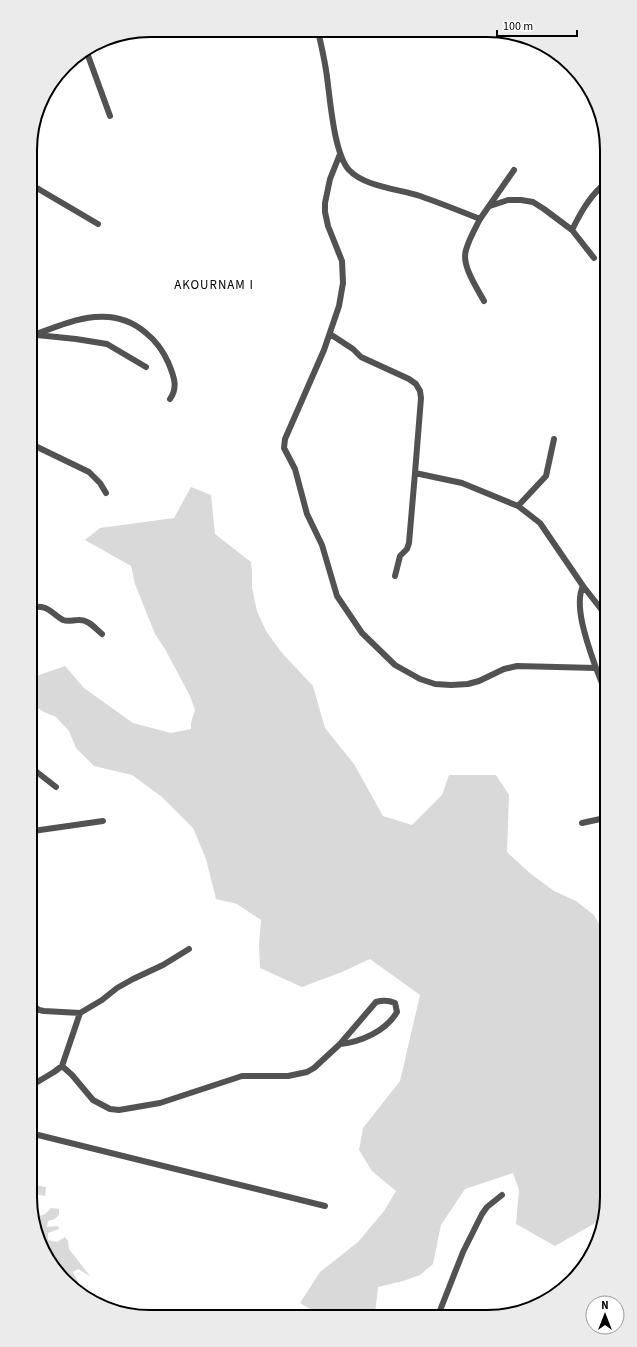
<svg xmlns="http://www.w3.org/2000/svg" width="637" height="1347" font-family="'Source Sans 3',sans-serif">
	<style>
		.green { fill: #d9d9d9 }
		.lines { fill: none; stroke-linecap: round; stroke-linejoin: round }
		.street { stroke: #525252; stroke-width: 6 }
		.labels { text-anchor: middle; stroke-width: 3; stroke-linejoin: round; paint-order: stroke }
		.quarter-label { font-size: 13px; letter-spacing: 1px; fill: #000; stroke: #fff }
		.rim { fill: none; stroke: #000; stroke-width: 2 }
	</style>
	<rect width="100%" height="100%" fill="#fff"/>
	<path class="green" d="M191,487L211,495L215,534L251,562L252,571V588L257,611L266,631L282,653L313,686L325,728L354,764L383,816L412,825L442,795L449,775H496L509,795L507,852L531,874L554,891L576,901L594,915L606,937L607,1205L604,1218L555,1246L516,1224L519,1190L513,1173L465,1189L441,1225L433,1264L420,1275L403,1281L378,1287L375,1314H318L300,1303L320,1272L358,1242L384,1211L396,1191L372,1171L359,1150L363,1128L400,1081L420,995L370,959L342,972L302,987L260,968L259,945L261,920L237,904L216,899L206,859L193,828L162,797L132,775L94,766L76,748L69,731L56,717L42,711L32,703V682L39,675L65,666L84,688L133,723L171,733L191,729V723L195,710L190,696L165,649L155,634L135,584L131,566L85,540L100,528L174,518Z
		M34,1185L46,1187L45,1196L35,1194L34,1196Z
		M51,1208L59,1209V1215L55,1219L48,1221L47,1227L58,1226L59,1229L48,1233V1240L57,1242L65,1237L68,1241L69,1249L90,1276L78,1269L73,1272L81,1287L80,1292C58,1281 34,1243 34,1218L45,1214Z"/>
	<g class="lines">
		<path class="street" d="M318,31C321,44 324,57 326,70C330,95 333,152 349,170C365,187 399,189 420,196C440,203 460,211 480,219C475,229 469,239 466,250C461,265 477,288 484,301
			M86,50L110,116
			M340,154L330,179L325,203V212L328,226L342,261L343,283L339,306L324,350L285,439L284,448L295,469L307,514L322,545L337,596L362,633L395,665L420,679L435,684L451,685L468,684L479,681L504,669L517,666L596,668L605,691
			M30,184L98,224
			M490,206L508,200H521L533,202L544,209L572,230L594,258
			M480,219L514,170
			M572,230C580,214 588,199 601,187
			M330,334L353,349L361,357L409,379L416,384L420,391L421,398L415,473L462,483L518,506L540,523L583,586L605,614
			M37,335L76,339L107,344L146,367
			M31,336C69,322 111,302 146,333C156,341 163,351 168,362C173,374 179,387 170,399
			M31,444L89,472L100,483L106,493
			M518,506L546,476L554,439
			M395,576L400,556L407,549L409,543L415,473
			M583,586C573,606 589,648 596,668
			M32,607C50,605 50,613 63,620C68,622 73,620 78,620C88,619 95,628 102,634
			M33,769L56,787
			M582,823L605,818
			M33,831L103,821
			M33,1005L39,1010L44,1011L80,1013L102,1000L117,988L133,979L163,965L189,949
			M62,1066L72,1075L93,1100L110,1109L119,1110L160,1103L242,1076H288L307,1072L314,1068L340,1044L376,1002C383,1000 388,1000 395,1003L397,1012C386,1031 361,1042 340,1044
			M34,1084L54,1072L62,1066L80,1013
			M34,1134L325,1206
			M439,1313L463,1252L482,1214L487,1207L502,1195"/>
	</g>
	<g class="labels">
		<g class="quarter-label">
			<text x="214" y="289">AKOURNAM I</text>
		</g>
	</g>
	<path d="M0 0H637V1347H0ZM150 37H487A113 113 0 0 1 600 150V1197A113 113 0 0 1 487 1310H150A113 113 0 0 1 37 1197V150A113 113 0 0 1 150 37Z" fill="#ebebeb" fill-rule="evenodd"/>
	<path class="rim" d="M150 37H487A113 113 0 0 1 600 150V1197A113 113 0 0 1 487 1310H150A113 113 0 0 1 37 1197V150A113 113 0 0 1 150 37Z"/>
	<g transform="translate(605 1315)"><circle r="19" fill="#ffffff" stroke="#999999"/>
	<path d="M0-3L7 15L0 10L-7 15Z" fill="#000000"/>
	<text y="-6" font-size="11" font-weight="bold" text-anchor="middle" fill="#000000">N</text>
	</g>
	<path d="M497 30v6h80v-6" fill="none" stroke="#000000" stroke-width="2"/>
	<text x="503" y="30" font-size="12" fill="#000000" stroke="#ffffff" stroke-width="3" paint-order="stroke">100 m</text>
</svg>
